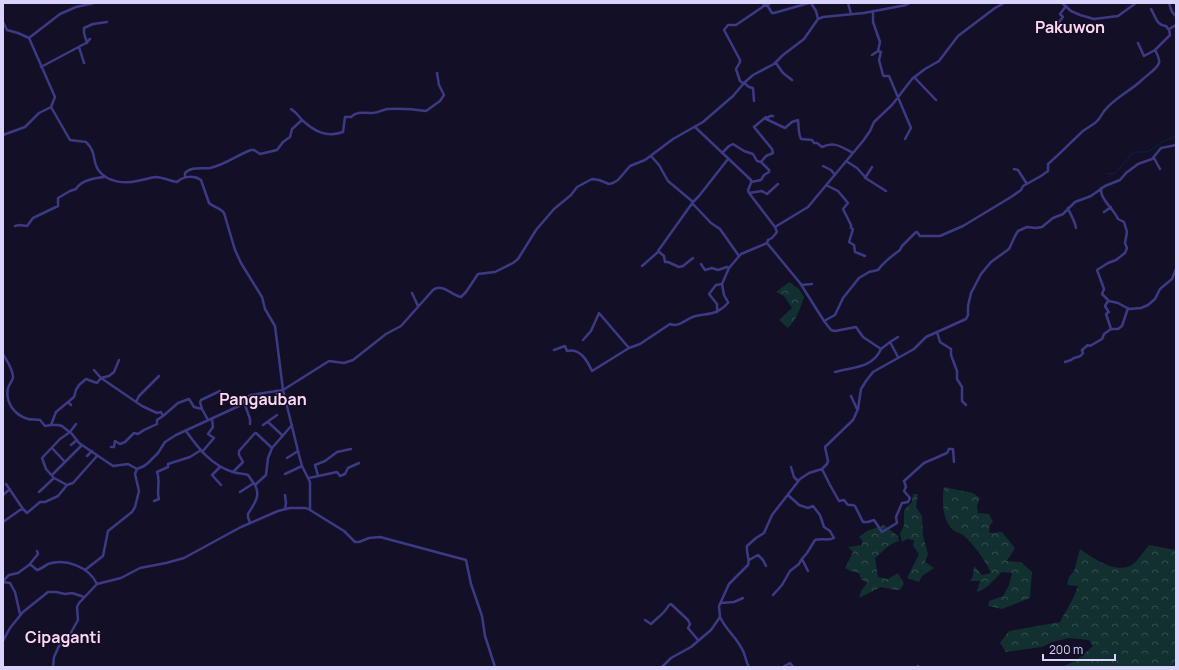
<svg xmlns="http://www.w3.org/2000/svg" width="1179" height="670" font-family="Manrope,sans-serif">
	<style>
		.forest { fill: url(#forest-crowns) }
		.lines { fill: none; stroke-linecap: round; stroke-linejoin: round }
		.stream { stroke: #0c2248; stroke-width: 1 }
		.street { stroke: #3d3a85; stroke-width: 2.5 }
		.labels { text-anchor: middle; stroke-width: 3; stroke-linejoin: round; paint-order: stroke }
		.quarter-label { font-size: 16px; font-weight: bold; fill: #ffd6f0; stroke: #130f26 }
	</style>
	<defs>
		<pattern id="forest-crowns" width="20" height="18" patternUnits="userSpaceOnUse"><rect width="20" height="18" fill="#12302f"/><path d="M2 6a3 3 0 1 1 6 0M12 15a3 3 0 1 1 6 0" fill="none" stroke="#344d4e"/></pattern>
	</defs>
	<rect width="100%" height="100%" fill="#130f26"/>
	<path class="forest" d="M789,282L799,289L804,297C800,309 797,319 788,328L779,320L792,308L784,296L776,292Z
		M944,487L973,493L980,498L977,506L978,513L989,514L993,522L990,525L989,533L1002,532L1015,548L1007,561L1021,562L1032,572L1030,598L1002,609L988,606L989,601L1003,596L1009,585L1012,573L1002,572C994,579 988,589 977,592L980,581H970L973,576L974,566L982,575L991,573C986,563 980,553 972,544C970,541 966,538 963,535C960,533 955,532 952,529C942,519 942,500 944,487Z
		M913,494H918L916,507L922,516L923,536L928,554L925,562L934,568L922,576L919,582L907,578L919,554L913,546L914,540L907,539L902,542L900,534L904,525V510L912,502Z
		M884,525L898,536L899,541C888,544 884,551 875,558L878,577L888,579L898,573L904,584L900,590H895L881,587L859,598L861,591L867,583L861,579L859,573L851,571L845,568L853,552L848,547L862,545V540L859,537L867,531Z
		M1149,545L1176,550V667H1061L1076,661L1093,646L1089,640L1069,638L1052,642L1042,647L1006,652L1000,643L1009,631L1060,622C1066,610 1074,599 1078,586L1067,585L1069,577L1074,571L1080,549C1093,558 1114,573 1130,566C1137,562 1144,551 1149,545Z"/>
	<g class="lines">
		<path class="stream" d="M1109,174H1114L1128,159L1130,155L1135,152H1148L1162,142L1176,136"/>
		<path class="street" d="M763,3L764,6L767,5L772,13H774L809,3
			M811,3L816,11L818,19
			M848,3L851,14
			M1062,3L1071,11L1080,15L1094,19L1118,16L1136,3
			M1169,3L1172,12L1176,16
			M767,5L771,3
			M1151,9C1156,17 1156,25 1166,26L1168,29
			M3,22L7,30L18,33L29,38L55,97L51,107L70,140L86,142C98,153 91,163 100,172C108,182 125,184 137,181C143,180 149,178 156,177C162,177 170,181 177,182C183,176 194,175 201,180L209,203C213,207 221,208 224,213L235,250L241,263L262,297L265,309L275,326L283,390L299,455L302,466L310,482V510L344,531L355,542H359L369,538L380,537L466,560L471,584L482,616L485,636L495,667
			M1058,23L1063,17L1060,14L1066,6
			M29,38L60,14L76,7L94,3
			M87,43L84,33V28L93,24L107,22
			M79,47L84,63
			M1155,50L1170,35L1169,29L1176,25
			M878,51L881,52L879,60L883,75L884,76H889L911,128L905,139
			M872,55L878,51L880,42L873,22V11
			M776,63L783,73L792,80
			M41,67L86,43L90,39
			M914,77L936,100
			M743,83L740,81L736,69L740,62V60L724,30L728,25H736L764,6
			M744,83L749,87L753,88L754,101
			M291,109L296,113L302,120
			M773,116H770L766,119L785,128L792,122L798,120C799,127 798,133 801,139L812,140L814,143H817L822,147
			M695,127L751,180V183L748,190L749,193L775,227L808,207L863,141L870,131L874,122L892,105L912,79L925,69L939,61L958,36L995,8L1004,3
			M3,135L25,127L39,113L51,107
			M822,147C835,141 841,147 853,153
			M722,153L729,146L733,144L744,151L753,154L757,161L761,162L769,170V172L764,175L761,180L751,182
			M651,156L659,165L668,181L693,202L658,251L664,256L665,262H668L679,267L683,266L693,258
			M1154,158L1160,169
			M846,161L857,168L867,179L886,191
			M761,162L766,156L773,153L772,149L754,127L766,117
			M823,166L831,170L835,175
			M1014,169L1018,170L1027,184
			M185,177V173C191,166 202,169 210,168C225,165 237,155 251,150H254L260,154L277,150L283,142L290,137L292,129L302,120C314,131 326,138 343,132L345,117H351C357,111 364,113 372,113C377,113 382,110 387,109C401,108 413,109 426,111L440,101L444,95L439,85L437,73
			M865,178L872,167
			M826,185L838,191L848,203L843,209L851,225V228L853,229L849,242L854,245L855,252L865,256
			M1101,188C1101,190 1101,192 1102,195C1105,203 1114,210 1118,219L1124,222L1127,232L1125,243L1127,248L1125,253L1116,260L1108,263L1097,270L1104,289L1102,294L1109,301L1118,303L1129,309L1141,308L1148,305L1155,299L1160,289L1172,279L1176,269
			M749,193L762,191L767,194L778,184
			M693,202L699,196L728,159
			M692,203L711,223L720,229L739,256
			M1068,208C1071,216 1075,221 1076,228
			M1104,212L1111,207
			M15,226L19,225L27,226L33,218L58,206V198L70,191L76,189C81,180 94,178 104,177
			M775,227L777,232L772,238L768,240L767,243L800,283L824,321L831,330L835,331L856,327L863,337L881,349L890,342L898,357
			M701,264L705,270L712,268L718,270L727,267L729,268
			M642,266L658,252
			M801,285L812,284
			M412,293L418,306
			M1108,301L1105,306L1108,311
			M717,312V304L709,294L716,285L722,284
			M1109,312L1106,314L1111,329
			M824,321L835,315L843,298L859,278L869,272L878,270C883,263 893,255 900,250L902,246L916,232H917L920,236H940L963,226L1011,197L1021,190L1023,186L1041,176L1048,171V164C1061,153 1071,142 1083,131C1088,127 1094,125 1098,120C1101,117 1102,113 1105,110C1116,97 1132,90 1143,79C1147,75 1157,69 1159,63C1160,59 1157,54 1155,50L1144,56L1138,43
			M937,332L940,342L951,349V355L957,371V379L962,387V401L966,405
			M583,340L591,331L599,313L629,348
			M890,342L898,337
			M554,350L565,346L567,351C580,348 587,360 592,371L629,348L640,344L670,324C680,328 686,318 696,316C710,313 717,315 728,303V302L724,295L722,284L729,268L741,254L767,243
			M3,354C7,361 13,369 13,377C13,381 9,384 8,388C5,402 14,415 28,419C32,420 36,419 40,420L45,426L51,425L56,412L74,397L76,390L79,385L86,379L97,383L101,378L142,406L157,413L161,412L163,416L178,403L189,399L194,407L202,409L208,420
			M1065,362L1071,360L1074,358C1078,357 1081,357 1083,353L1082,350L1088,345L1090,346L1102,339L1104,334L1111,329H1118L1122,326L1128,308
			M94,370L101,378L109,376L114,372L119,360
			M835,372C852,367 873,368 881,349
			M276,391L280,403
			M851,396L857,409
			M238,399L245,400
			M68,402L71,405
			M136,402L139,396L159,376
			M244,402L250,419V424
			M202,409L200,402L201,400L220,391
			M268,422L283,436
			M51,425H58L62,426L72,434L79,443L113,466L128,464L137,469L144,466L148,463L158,453L165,442L176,435L239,406C244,402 245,397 251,395L283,390L329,361L344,363L353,360L386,334L401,326L433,290C443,283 451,295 461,297L466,292L478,274L495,272L513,263L518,259L536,230L554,209L571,195L577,187L592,179L599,180L609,184L613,183L618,180L630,166L645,160L673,139L703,122L733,96L744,83L753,75L774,64L783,55L804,39L818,19L823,17L864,13L906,5L910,3
			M263,425L277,415
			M186,431C198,448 212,466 233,472C238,474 243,473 248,475L255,485L266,475L268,458L272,448L292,425
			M70,432L76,424
			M71,445L77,440
			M111,447H114L115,441L120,444L125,442L134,433L138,434C145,428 149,428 157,424V420L163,416
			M52,448L65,462
			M202,452L214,438L208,434L213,427L212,419
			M87,456L92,451
			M287,458L298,451
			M220,467L212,475L221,485
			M791,467L794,477L798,481
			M822,469L830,485L839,501L844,500L848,505H853L855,506L863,522H868L874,520L882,532L897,523L896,517L902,503L908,502L910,498L904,491L906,487L904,481L924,463L947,453L949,449H953L954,462
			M233,472L243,462L239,455V451L255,433H256L272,448
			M285,474L302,466
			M52,475L82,445
			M318,476L315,465L325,461L337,452L351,449
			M54,478L46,469L42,458L60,439L70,432
			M309,478L337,472L340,476L345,474L348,468L359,463
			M6,484L23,509
			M39,492L54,478L67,485
			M240,492L254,483
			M3,495L10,489
			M154,501L159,499C156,491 161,481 157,472L168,467V464L190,457L201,450
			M285,509L286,503L285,495
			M3,522L20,510L23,509L27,513L40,502H45L58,496L67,485L73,483L97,456
			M250,523L248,517V514C254,504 261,496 255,485
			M802,559L808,571
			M749,560L758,555L763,560L766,566
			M29,565L38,554L37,551
			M85,570L103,556L108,531L132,512L135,507L139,491L135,474L137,469
			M3,581L9,575L18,573L29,565H31L37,570C41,569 45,566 48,564C66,558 89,567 97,584
			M3,582L10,583L15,592L20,614
			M773,595L782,585L790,571L799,564L801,560L807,553L815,540C822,538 828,541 834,538L830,531L824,527L820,515L813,506L808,508L799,505L788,495
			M721,603L734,602L743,598
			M720,617C726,630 736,637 742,649C746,655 745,661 749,667
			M645,620L651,624C658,617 664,614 669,605L671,604L688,620L690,624L688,628L698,640
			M3,641L10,628L23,612L48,592H56L65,594L72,593L84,597
			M918,666V667
			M53,667L54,657L59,646L69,636L78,620L77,607L79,603L97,584L121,578L140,568L166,563L184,558L241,527L278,511L290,508H306L310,510
			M662,667L671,658L691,647L711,630L720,617L719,606L729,584L748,565C750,559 746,553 747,546L756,538L764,533L772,515L800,479L809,473L822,469L827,464L828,461L825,447L853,420L858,409L861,389L866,381L873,372L914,349L926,337L966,319L968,315V306L971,293L981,274L991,262L1009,249L1015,236L1018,231L1027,227L1036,228L1042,227L1053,218L1063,214L1075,202L1091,196L1105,186L1120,180L1126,173L1138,164L1152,159L1161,148L1176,145
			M783,667L790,663L793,667"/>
	</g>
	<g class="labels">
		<g class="quarter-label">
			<text x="1070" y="33">Pakuwon</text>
			<text x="263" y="405">Pangauban</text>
			<text x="63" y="643">Cipaganti</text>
		</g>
	</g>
	<rect width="1179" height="670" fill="none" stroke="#d9d4ff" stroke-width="8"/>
	<path d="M1043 654v6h72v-6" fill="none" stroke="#d9d4ff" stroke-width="2"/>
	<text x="1049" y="654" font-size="12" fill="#d9d4ff" stroke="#130f26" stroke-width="3" paint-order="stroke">200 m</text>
</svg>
